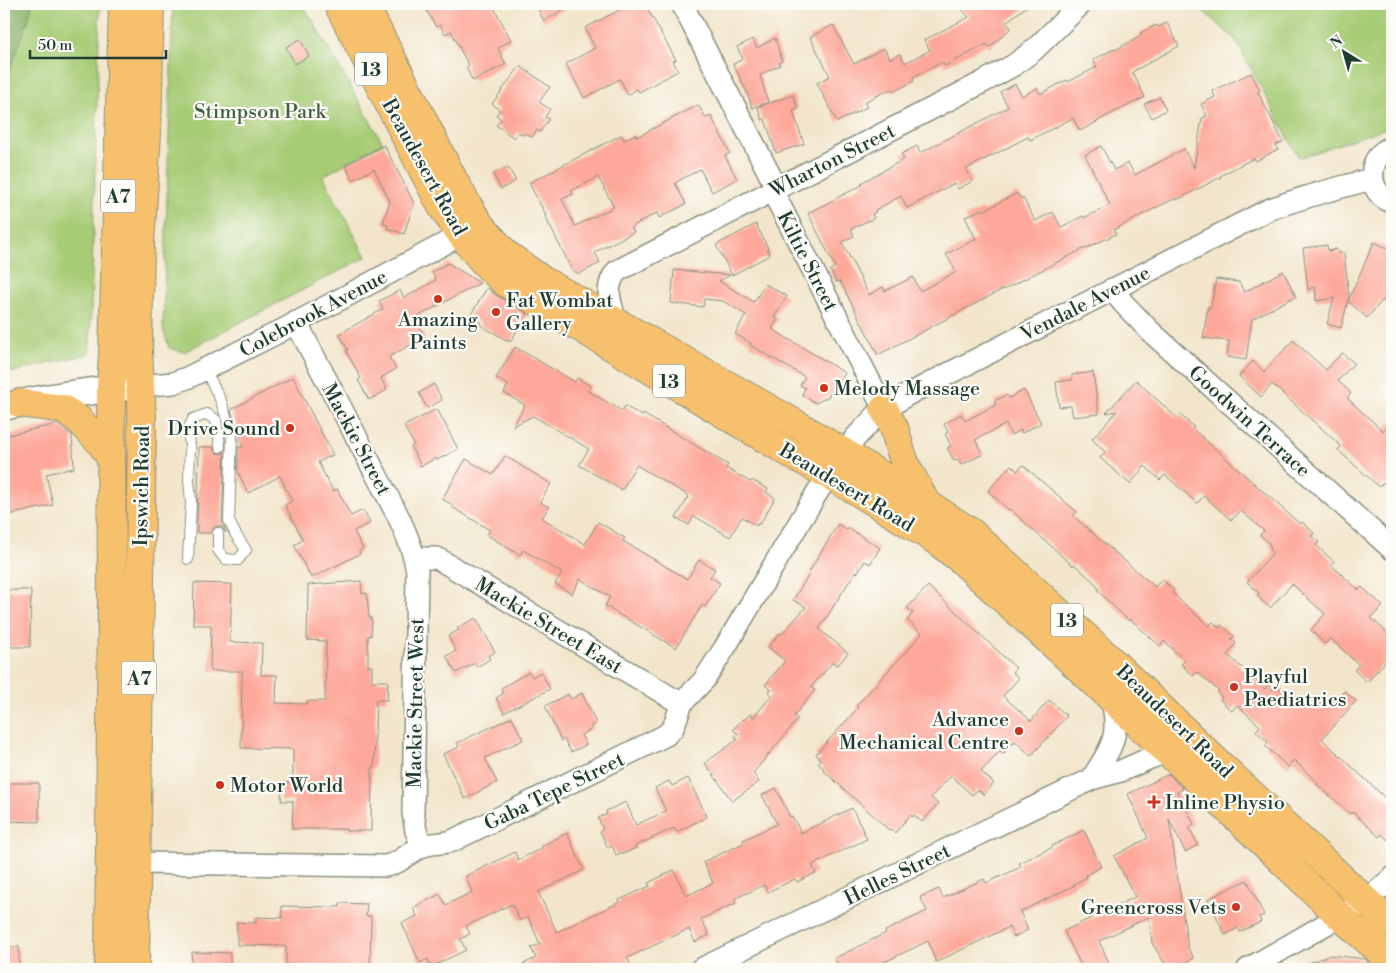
<svg xmlns="http://www.w3.org/2000/svg" width="1396" height="973" font-family="'Libre Bodoni',serif">
	<style>
		.green { fill: #a7cc76; stroke: #638455 }
		.forest { fill: #85b067; stroke: #52764e }
		.building { fill: #fda89a; fill-rule: evenodd }
		.lines { fill: none; stroke-linecap: round; stroke-linejoin: round }
		.service-casing { stroke: #889180; stroke-width: 12 }
		.minor-casing { stroke: #889180; stroke-width: 24 }
		.tertiary-casing { stroke: #889180; stroke-width: 29 }
		.trunk-casing { stroke: #889180; stroke-width: 30 }
		.service { stroke: #fff; stroke-width: 10 }
		.minor { stroke: #fff; stroke-width: 21 }
		.tertiary { stroke: #fff; stroke-width: 26 }
		.trunk { stroke: #f7c06c; stroke-width: 28 }
		.poi-dot { fill: #c8321e; stroke: #fdfcf7; stroke-width: 2 }
		.labels { text-anchor: middle; stroke-width: 4.5; stroke-linejoin: round; paint-order: stroke }
		.shield { fill: #fdfcf7; stroke: #62766e; stroke-width: 1 }
		.shield-label { font-size: 19px; font-weight: bold; fill: #1f3d34 }
		.park-label { font-size: 20px; fill: #416144; stroke: #fdfcf7 }
		.street-label { font-size: 20px; fill: #1f3d34; stroke: #fdfcf7 }
		.poi-label { font-size: 20px; fill: #1f3d34; stroke: #fdfcf7; text-anchor: start }
	</style>
	<rect width="100%" height="100%" fill="#fdfcf7"/>
	<filter id="ink" filterUnits="userSpaceOnUse"><feTurbulence type="fractalNoise" baseFrequency=".02" numOctaves="2"/><feDisplacementMap in="SourceGraphic" scale="10" xChannelSelector="R" yChannelSelector="G"/><feConvolveMatrix kernelMatrix="1 2 1 2 8 2 1 2 1" color-interpolation-filters="sRGB"/></filter>
	<filter id="wash" filterUnits="userSpaceOnUse"><feTurbulence type="fractalNoise" baseFrequency=".0096" numOctaves="4" result="noise"/><feDisplacementMap in="SourceGraphic" scale="20" xChannelSelector="R" yChannelSelector="G"/><feGaussianBlur stdDeviation="1.12" result="paint"/><feColorMatrix in="noise" values="0 0 0 0 0 0 0 0 0 0 0 0 0 0 0 0 0 1.4 0 .05"/><feComposite in="paint" operator="in"/></filter>
	<g filter="url(#wash)">
		<rect width="100%" height="100%" fill="#f2e5cb"/>
		<path class="green" d="M4,4H100L90,343L89,354L4,374Z
			M173,4H303L383,143L323,176L366,257L184,352L169,348L163,328Z
			M1195,4H1372L1392,11V126L1299,158L1235,39Z"/>
		<path class="forest" d="M4,4H32L28,21L4,86Z"/>
		<g id="blocks">
			<path class="building" d="M430,4H492L511,40L498,48L506,64L473,81L466,68L469,66L451,31L445,34L440,25L436,27L427,11L432,8Z
				M535,4H573L544,21Z
				M631,4H645L676,60L673,61L678,71L639,92L637,89L628,95L620,79L584,98L566,64L595,48L585,28Z
				M957,4H1030L1006,22L1011,28L990,47L987,44L945,66L943,62L913,77L914,81L893,92L891,89L864,102L867,107L837,122L817,83L830,76L810,37L833,25L854,64L884,48L890,59L900,54L905,63L930,50L924,40L969,17Z
				M1167,23L1179,46L1132,72L1145,97L1099,120V121L1080,131L1073,118L1030,140L1028,137L966,169L973,181L958,189L955,183L907,208L901,196L875,210L876,212L872,214L874,218L851,229L854,236L842,242L869,295L883,287L885,291L913,277L920,291L956,272L946,254L976,239L965,217L982,209L983,211L1017,193L1021,199L1023,198L1035,221L1053,212L1061,227L1083,216L1084,218L1110,205L1085,155L1101,146L1114,170L1128,163L1135,175L1184,149L1194,168L1202,118L1207,116L1201,104L1215,97L1212,91L1251,73L1260,90L1258,92L1283,142L1276,145L1278,149L1256,161L1254,158L1220,176L1221,177L1177,200L1176,198L1157,207L1114,230L1116,234L1085,249V248L1003,290V289L878,355L840,281L836,282L830,270L835,267L808,213L862,185L861,183L904,159L901,154L917,146L920,153L1008,107L1000,92L1015,84L1022,96L1037,88L1040,94L1067,80L1068,82L1097,67L1093,60L1114,49L1115,50L1141,36L1140,33L1156,25L1158,27Z
				M775,38L782,61L779,63L780,65L760,75L768,102L752,108L748,94L733,64L743,59L737,47L753,39L757,48Z
				M300,39L309,56L295,64L286,47Z
				M520,66L550,87L539,102L550,109L545,117L549,119L540,132L537,130L532,137L525,133L524,135L518,132L514,138L496,125L501,119L496,115L500,110L492,104Z
				M793,95L798,109L793,111L804,144L776,153L765,119L762,120L758,107Z
				M1160,97L1166,110L1152,118L1144,104Z
				M698,105L706,118L711,116L730,153L725,156L737,179L712,192L700,169L675,183L686,204L659,218L657,213L631,227L634,232L595,252L600,263L579,274L572,270L545,216L546,215L529,183L621,135L624,140L635,134L637,137ZM598,177L614,207L575,226L562,199L573,194L571,191Z
				M384,145L414,203L404,234L387,228L388,225L383,223L390,201L374,169L353,180L345,165Z
				M508,167L516,181L501,189L493,174Z
				M756,224L768,248L767,249L770,255L732,275L716,245Z
				M1374,242L1392,250V309L1383,300L1367,318L1348,301Z
				M1327,245L1328,251L1337,249L1338,253H1344L1349,297L1341,328L1327,324L1334,298L1316,301L1315,286L1308,290L1303,248Z
				M448,263L480,283L415,318L425,337L389,357L396,369L381,378L387,390L369,400L358,380L361,378L346,351L348,350L339,334L383,309L379,301L400,290L404,298L436,280L432,272Z
				M674,270L730,275L719,281L754,302L765,284L787,296L774,317L778,319L772,329L845,373L835,390L833,389L828,397L816,403L802,395L805,388L800,385L805,377L750,345L751,343L735,334L746,315L723,301L704,299L703,307L671,303Z
				M1283,271L1296,296L1252,319L1246,360L1227,357L1229,341L1203,338L1208,307H1211L1216,279L1239,282L1244,292Z
				M487,288L498,296L528,314L510,342L480,325L481,323L470,316Z
				M1293,340L1326,370L1342,353L1354,363L1338,381L1351,393L1347,398L1383,431L1392,420V491L1383,483L1379,487L1338,450L1341,446L1272,384L1261,397L1239,376L1253,361L1264,372Z
				M515,347L575,382L577,378L591,386L588,391L622,411L625,406L642,416L643,414L650,418L728,465L726,468L750,482L752,480L768,489L766,492L775,498L760,524L758,523L757,526L742,517L730,537L694,516L689,525L676,518L689,496L636,465L622,490L579,465L589,449L533,416L513,426L525,405L504,393L508,385L496,378Z
				M1093,372L1099,414L1073,417L1071,406L1059,407L1056,382L1072,380V375Z
				M293,377L333,455L318,462L333,491L337,489L351,516L363,510L370,523L354,531L363,549L359,551L360,554L311,578L294,545L303,540L285,505L292,501L280,476L248,493L238,472V447H243L239,439L241,437L238,430L231,411L232,410V409Z
				M1136,380L1177,418L1180,415L1194,427L1192,428L1238,469L1300,524L1302,522L1314,533L1311,536L1319,542L1316,545L1334,562L1331,565L1359,590L1362,587L1383,606L1371,618L1392,637V651L1385,659L1387,660L1367,682L1354,670L1359,665L1330,638L1325,644L1311,630L1325,614L1292,584L1270,608L1257,596L1259,593L1247,582L1272,554L1269,543L1260,535L1264,531L1241,511L1231,520L1204,496L1197,503L1165,475L1160,480L1145,466L1130,484L1100,458L1105,452L1092,439L1117,411L1106,413Z
				M434,384L442,400L427,408L419,393Z
				M1024,390L1041,423L1022,433L1021,430L1011,435L1006,424L975,440L983,454L961,465L958,459L954,461L947,448L951,446L945,434L948,432L944,424L961,414L965,421L996,405L994,401L1007,395L1009,398Z
				M437,409L458,449L437,460L436,458L421,466L411,447L414,445L404,426Z
				M57,424L72,435L74,468L46,474L53,505L4,516V436Z
				M199,447H213L214,451L217,453L221,454L225,452L222,521L226,533L222,527L218,526L214,527L211,533H197Z
				M505,456L551,484L540,502L549,507L542,518L585,544L598,522L625,538L623,541L687,579L699,560L715,569L710,577L720,583L705,607L702,605L676,648L605,606L610,597L580,579L572,594L555,584L562,573L523,550L520,555L487,535L490,530L452,507L453,505L442,499L466,459L493,475Z
				M1011,465L1017,471L1023,465L1077,512L1073,516L1155,587L1162,579L1174,590L1172,593L1209,626L1213,622L1219,628L1221,625L1234,636L1231,639L1236,643L1228,655L1265,689L1268,685L1273,690L1277,686L1300,707L1311,695L1327,709L1344,691L1356,701L1322,739L1392,804V844L1382,834L1379,837L1353,812L1350,814L1317,784L1318,783L1294,760L1288,767L1265,746L1268,742L1256,731L1260,726L1237,705L1232,711L1220,700L1222,697L1217,693L1219,691L1197,672L1193,676L1181,664L1185,661L1164,641L1160,646L1130,619L1129,621L1098,591L1099,589L1096,586L1097,585L1074,564L1073,566L1010,509L1009,510L988,491Z
				M838,524L847,530L848,528L880,548L870,564L865,561L857,573L856,571L819,629L848,653L837,666L833,662L811,687L815,690L794,716L798,719L753,773L759,782L732,801L705,763L738,739L735,737L738,733L733,730L742,719L744,720L750,714L754,717L772,695L768,692L771,690L765,685L785,661L768,647L780,633L782,634L806,607L793,600L810,573L809,572Z
				M361,581L362,594L367,593L369,617H371V620H372L371,636H368V666H372V681H388L387,700H376L374,768H372L371,831H346V829H292L293,801H281L282,783H293V749L241,748L242,671H210L211,625H193L194,583L232,584L230,642L262,643L261,675H277L276,703L307,704V701H325L326,641L307,640L308,585Z
				M928,586L1016,668L1012,672L1019,678L1003,696L1031,721L1049,700L1067,716L1031,756L1015,741L1003,754L1000,751L981,772L994,783L984,795L978,790L972,795L951,776L931,797L938,804L922,822L914,815L913,817L910,815L895,833L890,829L889,830L823,770L824,769L818,763L821,760L816,754L858,708L856,706L922,634L907,620L913,613L907,608Z
				M4,590H31L30,647H4Z
				M476,618L495,652L488,656L490,659L477,667L475,663L456,673L446,656L456,651L448,636L459,630L457,628Z
				M529,672L532,677L541,672L550,689L504,713L496,698L503,694L501,688Z
				M582,693L596,723L591,726L592,729L581,735L586,745L571,752L564,739L561,741L545,706L568,694L571,699Z
				M512,717L523,740L485,758L497,782L465,799L443,754L459,747L457,743Z
				M1169,774L1183,789L1177,792L1194,824L1189,827L1198,845L1185,852L1169,819L1188,948L1194,958L1175,969H1168L1152,943L1149,917L1099,941L1112,969H1083L1064,931L1135,897L1114,856L1148,838L1128,794Z
				M688,778L707,817L676,832L674,828L635,846L636,848L623,854V852L616,855L612,846L608,848L600,831L603,829L598,818L607,814L606,811L626,802L636,825L666,811L655,788L669,781L672,786Z
				M4,783H39V822L4,821Z
				M776,788L790,817L792,816L801,833L852,808L867,839L812,865L816,873L797,882L795,879L768,892L764,885L734,899L736,903L701,919L709,935L695,942L689,929L627,958L633,969H513L536,958L531,948L540,944L528,917L520,921L512,904L466,926L470,934L460,939L466,950L431,967L428,959L420,963L402,923L417,916L413,908L440,894L446,905L472,892L466,876L515,852L518,860L542,848V846L567,833L584,870L538,892L557,932L620,902L619,900L650,886L648,883L674,870L686,896L713,883L703,862L744,843L743,840L777,824L762,795Z
				M1084,830L1101,867L1086,875L1087,877L1074,884L1075,885L1020,912L1028,930L1014,937L1009,927L936,962L928,941L870,969H840L835,958L886,933L885,931L927,911L920,897L939,889L943,898L984,879L986,883L1021,867L1019,863L1053,847L1052,846Z
				M1247,880L1264,915L1259,917L1261,922L1240,932L1238,928L1225,935L1208,899Z
				M340,903L367,904L366,916H371L370,969H286V946L237,945V922L256,923V917L282,918V906L340,907Z
				M4,947H19V969H4Z
				M192,952L230,953V969H191Z
				M1330,955L1365,959L1368,961L1367,969H1297V967Z"/>
		</g>
	</g>
	<g filter="url(#ink)">
		<use href="#blocks" fill-opacity="0" stroke="#889180" stroke-width="1"/>
		<g class="lines">
			<g class="service-casing">
				<path id="service" d="M205,369L221,401L232,435L229,521L236,535L246,550L238,560L225,559L218,550V533
					M188,559L191,502L189,480L190,446L188,430L193,419L207,414L216,420L219,438L220,447"/>
			</g>
			<g class="minor-casing">
				<path id="minor" d="M682,4L772,179L776,198L884,409
					M1392,147C1366,155 1366,194 1392,202
					M1112,289L1124,304L1151,332L1392,549
					M616,321C611,303 603,288 617,271L983,82L1014,65L1034,50L1081,4
					M296,322L399,518C407,535 414,552 417,571L413,813L416,831L422,846
					M140,386L173,383L187,378L273,335L474,228
					M415,558H437L670,697L682,703
					M1092,779C1101,763 1115,746 1115,727C1116,718 1113,708 1112,699
					M136,863L385,866C400,864 408,853 421,847C430,843 442,844 452,841L660,738L666,735L673,728L682,703L704,680L724,649L818,491L856,437L876,416L905,396L1268,210C1302,197 1337,188 1372,179
					M701,969L1092,779L1121,771L1150,758L1167,752
					M1248,969L1366,901L1392,878"/>
			</g>
			<g class="tertiary-casing">
				<path id="tertiary" d="M4,407C48,396 95,390 140,386"/>
			</g>
			<g class="trunk-casing">
				<path id="trunk" d="M338,4L442,207C461,235 480,262 506,283L786,451L855,490L934,539L960,559L1093,681L1340,916L1392,962
					M364,4L453,179L467,204L480,225L506,254L542,280L798,425L909,492L972,533L1111,660L1215,760L1392,925
					M19,403L63,409L78,419L100,442L111,458
					M884,409L895,430L899,446L906,466L925,501
					M109,969L112,599L111,388L113,354L123,4
					M135,969L142,419L138,351L140,243L147,133L150,4"/>
			</g>
			<use href="#service" class="service"/>
			<use href="#minor" class="minor"/>
			<use href="#tertiary" class="tertiary"/>
			<use href="#trunk" class="trunk"/>
		</g>
	</g>
	<g class="poi-dot">
		<circle cx="438" cy="299" r="5"/>
		<circle cx="496" cy="312" r="5"/>
		<circle cx="824" cy="388" r="5"/>
		<circle cx="290" cy="428" r="5"/>
		<circle cx="1234" cy="687" r="5"/>
		<circle cx="1019" cy="731" r="5"/>
		<circle cx="220" cy="785" r="5"/>
		<path d="M1151.5 794.5h5v5h5v5h-5v5h-5v-5h-5v-5h5z"/>
		<circle cx="1236" cy="907" r="5"/>
	</g>
	<g class="labels">
		<g class="shield">
			<rect x="355" y="52.5" width="32" height="33" rx="4"/>
			<rect x="100.5" y="179.5" width="35" height="33" rx="4"/>
			<rect x="653" y="364.5" width="32" height="33" rx="4"/>
			<rect x="1051" y="603.5" width="32" height="33" rx="4"/>
			<rect x="121.5" y="661.5" width="35" height="33" rx="4"/>
		</g>
		<g class="shield-label">
			<text x="371" y="76">13</text>
			<text x="118" y="203">A7</text>
			<text x="669" y="388">13</text>
			<text x="1067" y="627">13</text>
			<text x="139" y="685">A7</text>
		</g>
		<g class="park-label">
			<text x="260" y="118">Stimpson Park</text>
		</g>
		<g class="street-label">
			<text transform="translate(832 160) rotate(-27)" y="7">Wharton Street</text>
			<text transform="translate(425 167) rotate(61)" y="7">Beaudesert Road</text>
			<text transform="translate(808 261) rotate(63)" y="7">Kiltie Street</text>
			<text transform="translate(1085 303) rotate(-27)" y="7">Vendale Avenue</text>
			<text transform="translate(313 313) rotate(-28)" y="7">Colebrook Avenue</text>
			<text transform="translate(1250 421) rotate(42)" y="7">Goodwin Terrace</text>
			<text transform="translate(357 439) rotate(62)" y="7">Mackie Street</text>
			<text transform="translate(141 486) rotate(-89)" y="7">Ipswich Road</text>
			<text transform="translate(847 487) rotate(31)" y="7">Beaudesert Road</text>
			<text transform="translate(549 625) rotate(31)" y="7">Mackie Street East</text>
			<text transform="translate(415 703) rotate(-89)" y="7">Mackie Street West</text>
			<text transform="translate(1175 721) rotate(44)" y="7">Beaudesert Road</text>
			<text transform="translate(554 791) rotate(-26)" y="7">Gaba Tepe Street</text>
			<text transform="translate(897 874) rotate(-26)" y="7">Helles Street</text>
		</g>
		<g class="poi-label">
			<text x="506" y="307">Fat Wombat<tspan x="506" dy="23">Gallery</tspan></text>
			<text x="438" y="326" text-anchor="middle">Amazing<tspan x="438" dy="23">Paints</tspan></text>
			<text x="834" y="395">Melody Massage</text>
			<text x="280" y="435" text-anchor="end">Drive Sound</text>
			<text x="1244" y="683">Playful<tspan x="1244" dy="23">Paediatrics</tspan></text>
			<text x="1009" y="726" text-anchor="end">Advance<tspan x="1009" dy="23">Mechanical Centre</tspan></text>
			<text x="230" y="792">Motor World</text>
			<text x="1165" y="809">Inline Physio</text>
			<text x="1226" y="914" text-anchor="end">Greencross Vets</text>
		</g>
	</g>
	<rect width="1396" height="973" fill="none" stroke="#fdfcf7" stroke-width="20"/>
	<g transform="translate(1344 52) rotate(323)" stroke="#fdfcf7" stroke-width="4" paint-order="stroke">
	<path d="M0-4L9 19L0 12L-9 19Z" fill="#1f3d34"/>
	<text y="-8" font-size="14" font-weight="bold" text-anchor="middle" fill="#1f3d34">N</text>
	</g>
	<path d="M30 50v8h136v-8" fill="none" stroke="#1f3d34" stroke-width="2.5"/>
	<text x="38" y="50" font-size="15" fill="#1f3d34" stroke="#fdfcf7" stroke-width="4" paint-order="stroke">50 m</text>
</svg>
